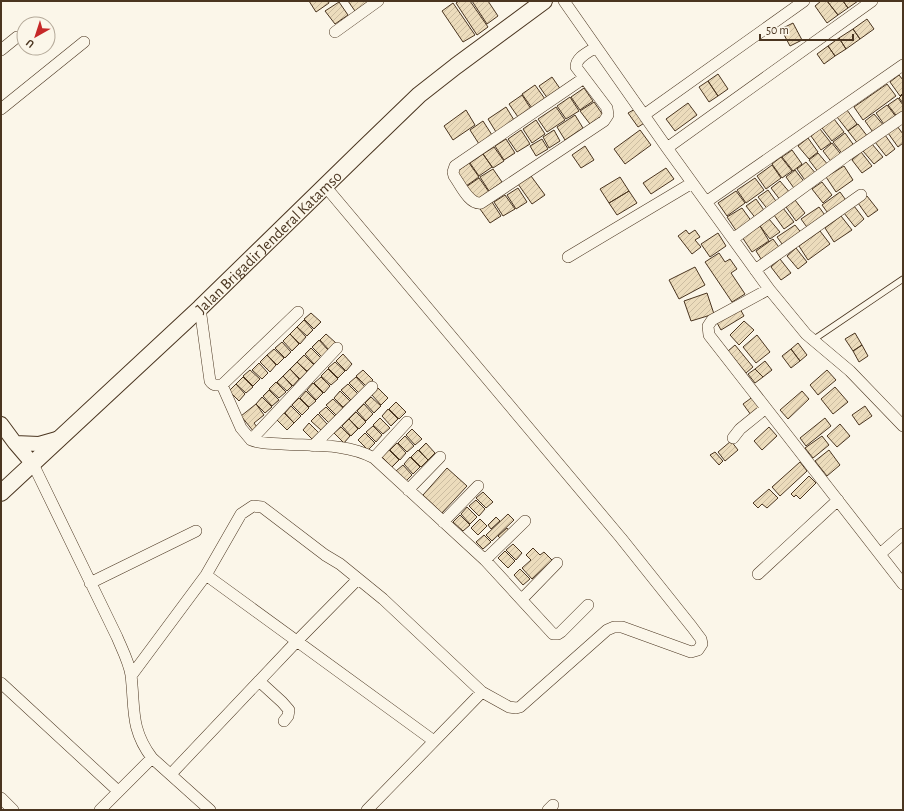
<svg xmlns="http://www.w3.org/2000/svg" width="904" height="811" font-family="'Alegreya Sans',sans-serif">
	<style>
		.building { fill: url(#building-hatch); stroke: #4a3520 }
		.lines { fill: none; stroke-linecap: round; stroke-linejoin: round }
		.service-casing { stroke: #4a3520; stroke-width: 7 }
		.minor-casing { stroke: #4a3520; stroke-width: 12 }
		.tertiary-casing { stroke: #4a3520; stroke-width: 16 }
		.secondary-casing { stroke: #4a3520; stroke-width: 18 }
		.service { stroke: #fbf6e9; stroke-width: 5.5 }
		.minor { stroke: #fbf6e9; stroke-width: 11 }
		.tertiary { stroke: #fbf6e9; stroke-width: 14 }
		.secondary { stroke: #fbf6e9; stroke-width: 16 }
		.labels { text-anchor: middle; stroke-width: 3; stroke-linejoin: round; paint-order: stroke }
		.street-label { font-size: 16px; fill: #4a3520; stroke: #fbf6e9 }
	</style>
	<defs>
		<pattern id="building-hatch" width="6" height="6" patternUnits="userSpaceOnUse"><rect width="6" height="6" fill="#ecdcbc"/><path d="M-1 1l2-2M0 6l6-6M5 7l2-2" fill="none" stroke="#ccbda1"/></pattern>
	</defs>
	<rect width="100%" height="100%" fill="#fbf6e9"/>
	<path class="building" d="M309,1H328L329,3L316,12Z
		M348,1H367L368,2L355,11Z
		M459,1H470L488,27L477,35L456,3Z
		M472,1H488L498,16L487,24Z
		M821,1H827L838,15L827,23L815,6Z
		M827,1H843L848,8L838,15Z
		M843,1H858L848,8Z
		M339,2L348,15L335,24L325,11Z
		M453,3L475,35L463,42L442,11Z
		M867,19L874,29L860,39L853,29Z
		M793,23L802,40L790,46L781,29Z
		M853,29L860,39L846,49L839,38Z
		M839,38L846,49L835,56L828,46Z
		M828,46L835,56L824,64L817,54Z
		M718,74L728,89L718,96L708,81Z
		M899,75L903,80V93L900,96L890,82Z
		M552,77L561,90L548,99L539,86Z
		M708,81L718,96L709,102L699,87Z
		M887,84L896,96L863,120L854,107Z
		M535,85L545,99L532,108L522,94Z
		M584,88L593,101L580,110L571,97Z
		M903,94V103L899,98Z
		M522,95L531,109L518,117L509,104Z
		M570,97L579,111L566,119L557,106Z
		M898,98L903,105V115L899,119L888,105Z
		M594,102L603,115L590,124L580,111Z
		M688,103L697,115L675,131L666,119Z
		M887,105L897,118L886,127L876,113Z
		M506,107L514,120L496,132L488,119Z
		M556,107L565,120L547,132L538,119Z
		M637,108L646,122L638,127L628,113Z
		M466,110L475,125L453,140L444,126Z
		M847,110L857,124L848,131L837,117Z
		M874,114L885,127L875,135L865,121Z
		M575,115L583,128L565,140L557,127Z
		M834,119L844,132L832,141L822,128Z
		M536,120L545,134L532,143L523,129Z
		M483,121L492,135L479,144L470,130Z
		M858,124L868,137L859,145L848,131Z
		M897,126L903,134V143L898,147L888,133Z
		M820,129L831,143L821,150L811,136Z
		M521,130L530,144L517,152L508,139Z
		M554,130L560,141L549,148L543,137Z
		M640,130L651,145L625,164L614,149Z
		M845,133L855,147L844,156L833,142Z
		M885,135L895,149L886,156L875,142Z
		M808,138L818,152L809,159L798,146Z
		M506,139L515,153L504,160L495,146Z
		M542,139L548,149L536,156L530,146Z
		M832,143L843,157L833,164L823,151Z
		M872,144L883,157L874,164L863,151Z
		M585,146L594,160L581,168L572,155Z
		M494,147L504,161L493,168L483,154Z
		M792,150L802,164L793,171L782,157Z
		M861,152L872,166L862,173L852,160Z
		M818,153L829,166L819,173L809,160Z
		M483,154L492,167L479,176L470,163Z
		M781,157L792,171L782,178L772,164Z
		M806,162L817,175L807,183L797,169Z
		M469,163L479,177L466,186L456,172Z
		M772,165L781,178L766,189L757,176Z
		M844,166L853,180L836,192L826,177Z
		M666,168L674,179L651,194L643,183Z
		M493,169L502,182L489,191L480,177Z
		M795,170L806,184L796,191L786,177Z
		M531,176L545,195L532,204L518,184Z
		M620,177L629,191L609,203L600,189Z
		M479,178L489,192L476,201L466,187Z
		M755,178L764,190L746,203L737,190Z
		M780,181L791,194L781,201L771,188Z
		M822,182L832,195L823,203L812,189Z
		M518,188L527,202L516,209L507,195Z
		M768,190L778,204L769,211L758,197Z
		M629,191L637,203L617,215L609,203Z
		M736,191L745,203L727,216L718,203Z
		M840,192L848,203L830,216L822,205Z
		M505,195L515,209L503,216L494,202Z
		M867,196L878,210L868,217L858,203Z
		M756,199L766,213L757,220L746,206Z
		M795,200L805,213L796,221L786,207Z
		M492,202L501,216L490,223L480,209Z
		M854,206L864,219L855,227L844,213Z
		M819,207L827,218L809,230L801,219Z
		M742,208L752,222L737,232L727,217Z
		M783,208L794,222L784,229L774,215Z
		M841,216L852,230L834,242L825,228Z
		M769,219L780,232L770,239L760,226Z
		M795,225L803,235L785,248L777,237Z
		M760,226L769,241L752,252L742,237Z
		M686,230L689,234L695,230L700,237L695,240L701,247L692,254L678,236Z
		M820,231L830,244L808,260L799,246Z
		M718,233L726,246L710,257L701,244Z
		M773,239L781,250L763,262L756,251Z
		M796,248L807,262L798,269L787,256Z
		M719,253L725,262L730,259L737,269L731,273L745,294L732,302L705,262Z
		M780,259L791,273L781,280L771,267Z
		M695,267L705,285L679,299L669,280Z
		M707,293L714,314L691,321L684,301Z
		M739,307L744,316L721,330L716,321Z
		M311,313L321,322L314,329L304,319Z
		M304,320L313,330L307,336L297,327Z
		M744,321L754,330L739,345L730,335Z
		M297,327L306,337L300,344L290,334Z
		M855,333L862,345L853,351L845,339Z
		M290,334L299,344L292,351L283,341Z
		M326,334L336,343L329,350L320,340Z
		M757,335L770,352L756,363L743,347Z
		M319,340L328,350L322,357L312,347Z
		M282,342L291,352L285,358L275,348Z
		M798,343L807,355L800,361L791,349Z
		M735,345L753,367L746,373L728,351Z
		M862,345L868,356L859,362L853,351Z
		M311,348L321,358L314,364L305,354Z
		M274,349L284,358L277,365L267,355Z
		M791,349L800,361L791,368L782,356Z
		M343,354L352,364L346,371L336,361Z
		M267,355L276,365L270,372L260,362Z
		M304,355L314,365L307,371L297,362Z
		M765,361L772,370L763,377L755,369Z
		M297,362L307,372L300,379L290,369Z
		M335,362L345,371L338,378L328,368Z
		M259,363L268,373L262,379L252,370Z
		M290,369L299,379L293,386L283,376Z
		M328,369L338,379L331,385L321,376Z
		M755,369L763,377L755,383L748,374Z
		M250,370L260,379L253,386L243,376Z
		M363,370L373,380L366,386L356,376Z
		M827,370L836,380L818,395L810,385Z
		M283,376L292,386L287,391L277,382Z
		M243,377L253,387L246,393L236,384Z
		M321,377L330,386L324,393L314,383Z
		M356,377L365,387L359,393L349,383Z
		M276,382L286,392L279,398L269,389Z
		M313,383L323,393L316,400L307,390Z
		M236,384L245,394L239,401L229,391Z
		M348,384L358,394L351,400L341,390Z
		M835,387L848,402L833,414L821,399Z
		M378,388L388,398L381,405L372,395Z
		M269,390L279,400L272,406L263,396Z
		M306,391L316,401L309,407L300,398Z
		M340,391L350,401L343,407L334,398Z
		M802,391L809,399L788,419L780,410Z
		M754,396L762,407L751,415L743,404Z
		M262,397L272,407L265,413L256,404Z
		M371,397L381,406L374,413L365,403Z
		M299,398L309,408L302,415L292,405Z
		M333,399L343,408L336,415L326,405Z
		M396,402L406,412L399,419L389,409Z
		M256,404L264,415L254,423L257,427L254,432L241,416Z
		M364,404L373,414L366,421L357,411Z
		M291,406L301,416L294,423L285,413Z
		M865,406L872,416L859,425L852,415Z
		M326,407L335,416L329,423L319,413Z
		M388,409L398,419L391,426L382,416Z
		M356,412L366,422L359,429L349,419Z
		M284,413L294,423L287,430L277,420Z
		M318,414L327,424L321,430L311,421Z
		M380,418L390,428L383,434L373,425Z
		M825,418L831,426L806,446L800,438Z
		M349,419L358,429L351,436L342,426Z
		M309,423L319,433L312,439L303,430Z
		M840,424L850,436L837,447L827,436Z
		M373,426L382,435L376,442L366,432Z
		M341,427L350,436L344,443L334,433Z
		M769,427L777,436L762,450L754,441Z
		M412,429L422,439L415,445L406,435Z
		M365,433L375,443L368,450L358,440Z
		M405,436L414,446L407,452L398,443Z
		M822,436L829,445L813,458L805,448Z
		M731,441L738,450L725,461L718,452Z
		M397,443L406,453L400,460L390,450Z
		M426,443L435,453L428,460L419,450Z
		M389,450L399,460L392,467L382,457Z
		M418,450L428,460L421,467L411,457Z
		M829,450L840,465L827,476L815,461Z
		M715,452L723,461L719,465L710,455Z
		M410,457L420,467L413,474L404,464Z
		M800,462L807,471L780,496L772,487Z
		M403,465L412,475L406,481L396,471Z
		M447,468L467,486L442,513L423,495Z
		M809,476L816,483L800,499L796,495L794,497L791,494Z
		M769,489L778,498L767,508L762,504L758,508L753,503Z
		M483,492L493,502L486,508L476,498Z
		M476,500L485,509L479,516L469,506Z
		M467,507L477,517L470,524L461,514Z
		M508,514L514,520L492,541L486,535Z
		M460,515L470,525L463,531L453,522Z
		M496,517L500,521L491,529L488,525Z
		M480,519L487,526L478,535L471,528Z
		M507,528L510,532L502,540L498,536Z
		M484,535L491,542L483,549L476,542Z
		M513,544L522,553L516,560L506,550Z
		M533,548L540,555L544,552L552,560L532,579L522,568L531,560L526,555Z
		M505,551L515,561L508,568L498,558Z
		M520,569L530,579L523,585L514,575Z"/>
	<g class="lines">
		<g class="service-casing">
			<path id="service" d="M813,340L903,279"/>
		</g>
		<g class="minor-casing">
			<path id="minor" d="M564,1L667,148L769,289L806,334L850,371L903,426
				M335,32L378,1
				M1,50L17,37
				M584,78L455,166L453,172L454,176C460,184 469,205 481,203L604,121L608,115L607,108L576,67C576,57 589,52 596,47
				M1,109L84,42
				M644,115L804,1
				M667,148L872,1
				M706,202L903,65
				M733,239L846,156L903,117
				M568,257L692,183
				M755,270L861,195
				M769,289L712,320L708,326L709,335L903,584
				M200,308L210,381C213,386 217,385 222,385L298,312
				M222,385L241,428L251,440L337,348
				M733,438L740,429L766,408
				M251,440C261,444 272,443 282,444C312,446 346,443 374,458L485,560L553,634H558L561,632L588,605
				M313,446L372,387
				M374,458L407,422
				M33,464L117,637C122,649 129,662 131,675C135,708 130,729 152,758L210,810
				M408,490L440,457
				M443,522L478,486
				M880,554L903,534
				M485,560L525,521
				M758,574L838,500
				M206,575L434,741
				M90,583L196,531
				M522,599L557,563
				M131,676L206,575L241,514L253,506L262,507L325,555L340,564L383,599L482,692L509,707L516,708L520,707L607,630L614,627H622L691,652L698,650L702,644L701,639L692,627L621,538L325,186
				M259,681L282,702L289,710L288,716L284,721
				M1,683L118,791
				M171,774L297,641L358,579
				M1,798L13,810
				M100,810L152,758
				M367,810L482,692
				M548,810L553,805"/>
		</g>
		<g class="tertiary-casing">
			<path id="tertiary" d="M1,424L15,443L33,464
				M15,443L39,444L60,438"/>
		</g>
		<g class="secondary-casing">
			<g id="secondary">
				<path id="s1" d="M1,493L200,308L361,151L419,95L456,66L544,1"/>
			</g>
		</g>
		<use href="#service" class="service"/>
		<use href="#minor" class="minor"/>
		<use href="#tertiary" class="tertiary"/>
		<use href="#secondary" class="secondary"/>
	</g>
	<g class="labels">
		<g class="street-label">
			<text dy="6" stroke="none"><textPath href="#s1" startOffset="367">Jalan Brigadir Jenderal Katamso</textPath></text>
		</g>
	</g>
	<rect width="904" height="811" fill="none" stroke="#4a3520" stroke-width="4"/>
	<g transform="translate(36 36) rotate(219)"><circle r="19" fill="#fbf6e9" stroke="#b4a999"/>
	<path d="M0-3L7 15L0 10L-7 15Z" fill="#c62828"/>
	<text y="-6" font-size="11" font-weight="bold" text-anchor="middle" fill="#4a3520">U</text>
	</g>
	<path d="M760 34v6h93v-6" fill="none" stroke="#4a3520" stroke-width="2"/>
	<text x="766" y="34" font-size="12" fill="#4a3520" stroke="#fbf6e9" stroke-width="3" paint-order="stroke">50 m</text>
</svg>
